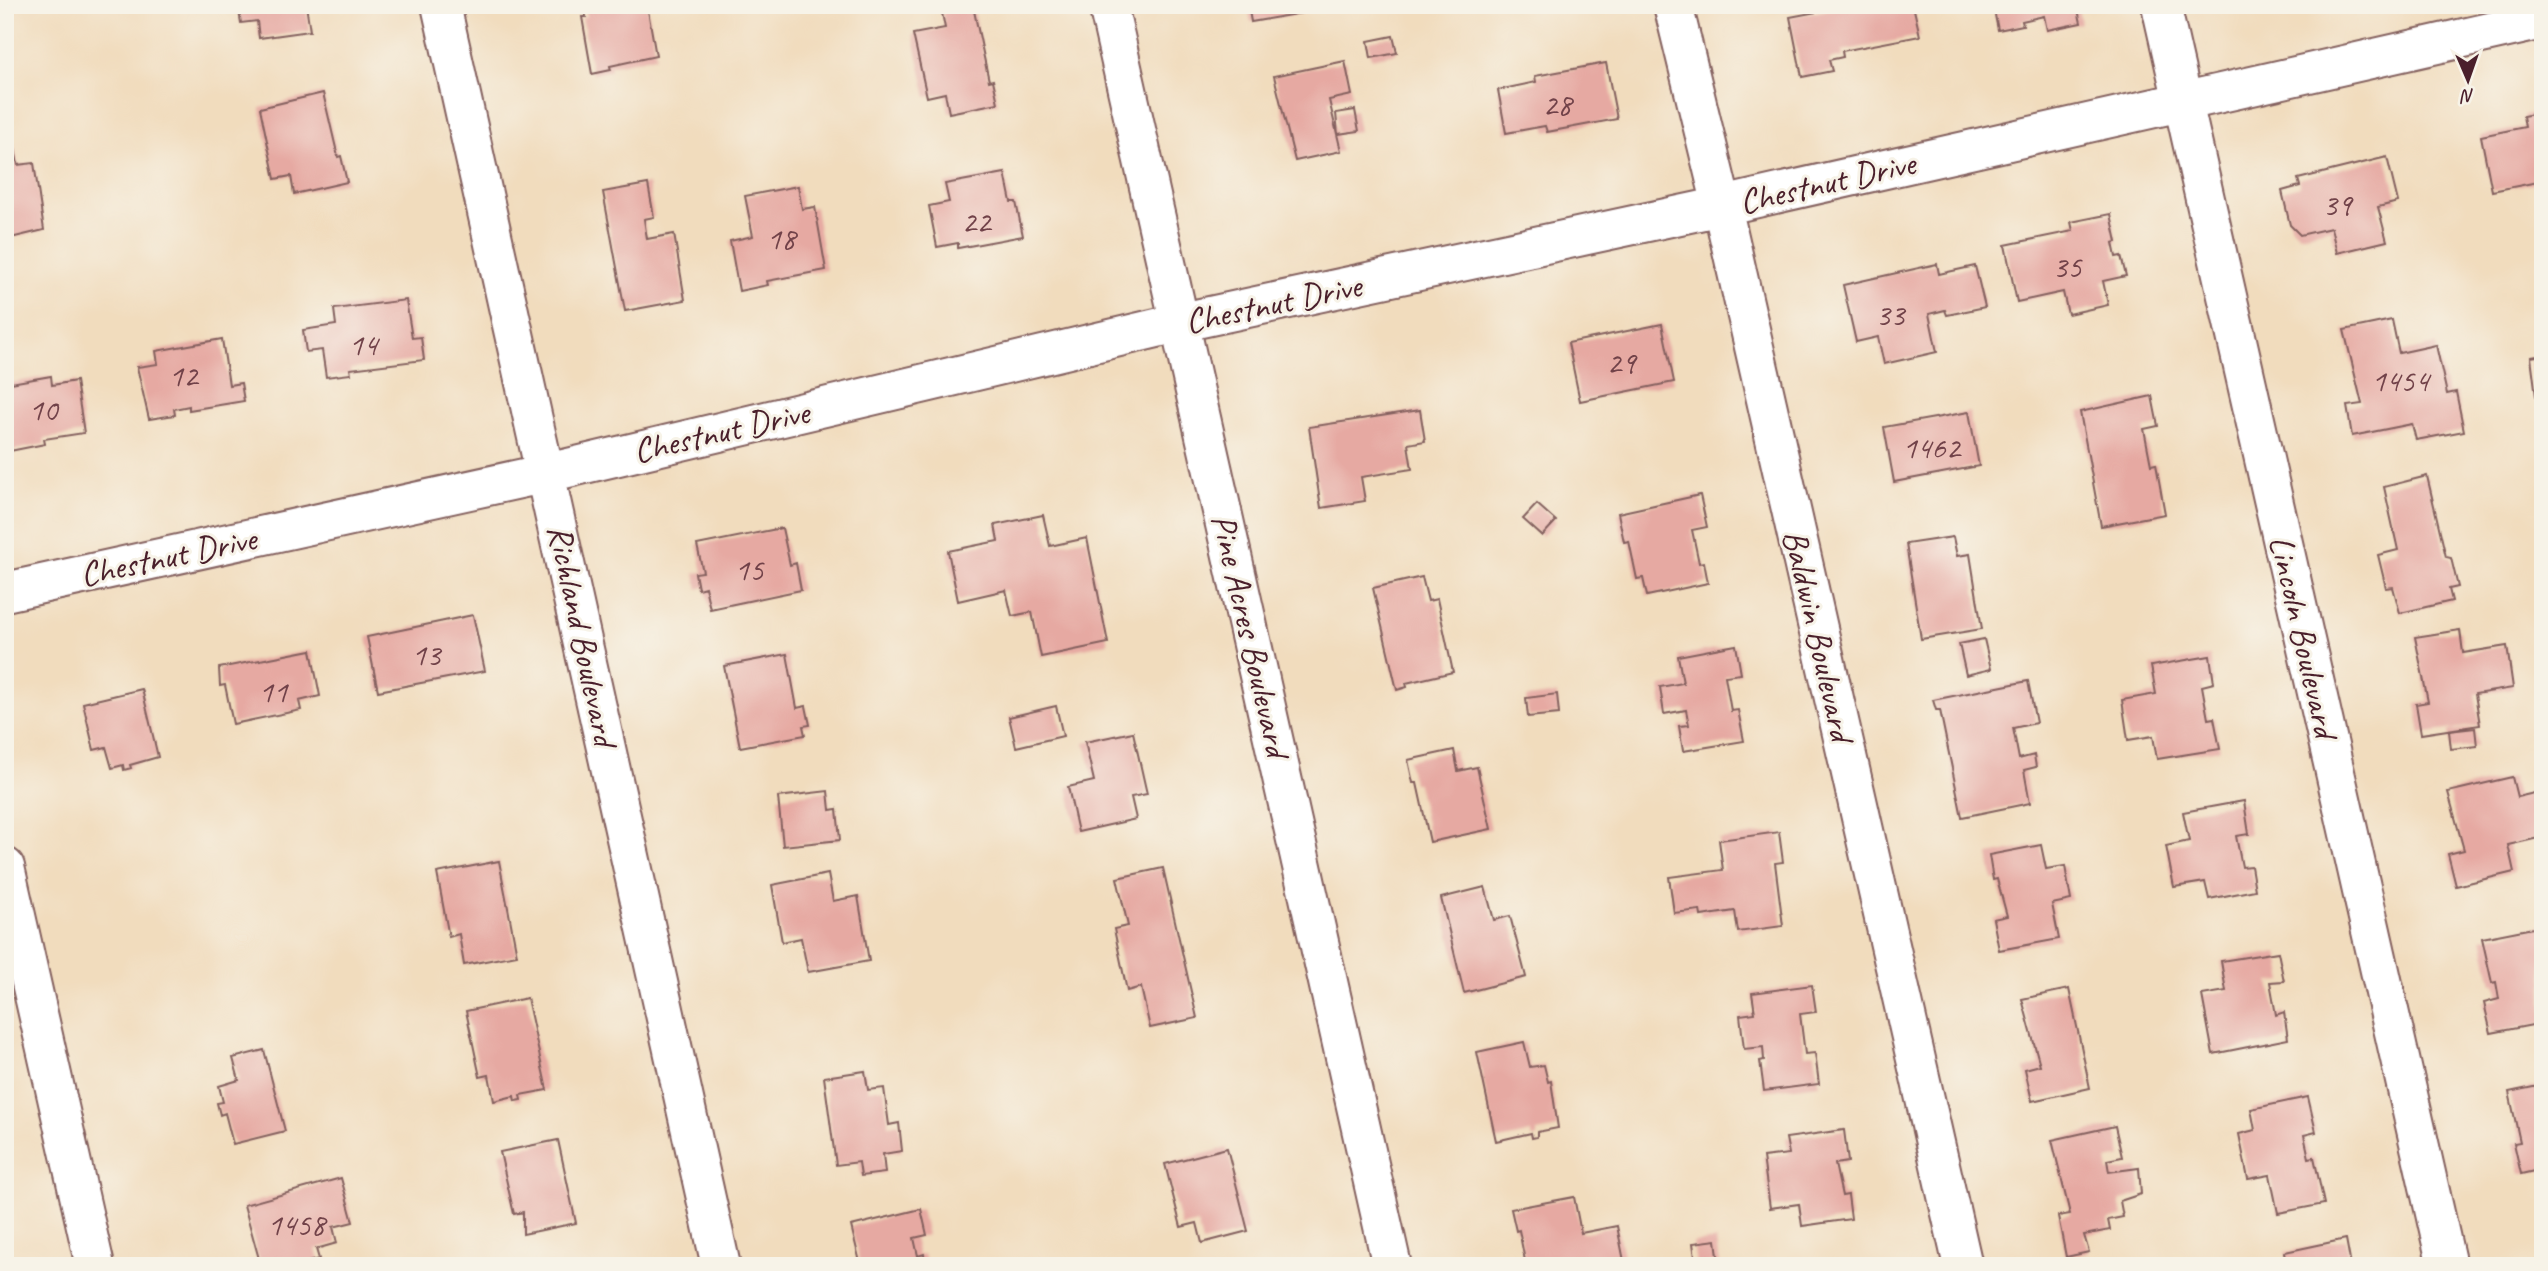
<svg xmlns="http://www.w3.org/2000/svg" width="2548" height="1271" font-family="Caveat,sans-serif">
	<style>
		.building { fill: #e6a9a2 }
		.lines { fill: none; stroke-linecap: round; stroke-linejoin: round }
		.minor-casing { stroke: #84615e; stroke-width: 42 }
		.minor { stroke: #fff; stroke-width: 38 }
		.labels { text-anchor: middle; stroke-width: 6; stroke-linejoin: round; paint-order: stroke }
		.number-label { font-size: 32px; fill: #714249 }
		.street-label { font-size: 35px; fill: #4a1f2b; stroke: #f7f3e8 }
	</style>
	<rect width="100%" height="100%" fill="#f7f3e8"/>
	<filter id="ink" filterUnits="userSpaceOnUse"><feTurbulence type="fractalNoise" baseFrequency=".0143" numOctaves="2"/><feDisplacementMap in="SourceGraphic" scale="14" xChannelSelector="R" yChannelSelector="G"/><feConvolveMatrix kernelMatrix="1 2 1 2 8 2 1 2 1" color-interpolation-filters="sRGB"/></filter>
	<filter id="wash" filterUnits="userSpaceOnUse"><feTurbulence type="fractalNoise" baseFrequency=".00686" numOctaves="4" result="noise"/><feDisplacementMap in="SourceGraphic" scale="28" xChannelSelector="R" yChannelSelector="G"/><feGaussianBlur stdDeviation="1.57" result="paint"/><feColorMatrix in="noise" values="0 0 0 0 0 0 0 0 0 0 0 0 0 0 0 0 0 1.4 0 .05"/><feComposite in="paint" operator="in"/></filter>
	<g filter="url(#wash)">
		<rect width="100%" height="100%" fill="#f1dcbd"/>
		<g id="blocks">
			<path class="building" d="M10,5L11,15L5,16V6Z
				M238,5H306L310,31L259,38L257,21L241,23Z
				M584,5H647L656,56L610,66L611,70L592,74L582,17H586Z
				M1248,5H1307L1308,12L1251,22Z
				M1853,5H1913L1920,36L1842,51L1843,57L1829,60L1832,71L1802,77L1790,17Z
				M1993,5H2077L2081,23L2047,30L2044,16L2022,21L2023,25L1998,30Z
				M973,6L989,81L993,80L998,103L949,113L945,93L927,97L913,34L945,28L942,13Z
				M1393,36L1397,53L1371,58L1368,41Z
				M5,46L11,73L5,74Z
				M1345,61L1352,95L1329,100L1341,151L1295,161L1274,76Z
				M1606,63L1617,119L1547,132L1545,126L1506,133L1498,90L1536,82L1535,76Z
				M323,93L338,157L341,156L347,182L294,194L291,176L275,179L260,108Z
				M1355,110L1359,131L1338,134L1336,113Z
				M2543,112V181L2492,191L2481,136L2525,127L2523,116Z
				M14,144L18,165L34,163L44,230L15,237H5V145Z
				M2387,157L2398,202L2378,207L2387,241L2337,253L2331,228L2300,235L2290,225L2282,191L2300,186L2298,179Z
				M1005,173L1011,202H1016L1023,236L958,248V243L937,247L929,206L949,202L945,184Z
				M648,184L654,217L644,219L647,239L674,234L685,300L625,311L603,192Z
				M798,186L802,209L815,207L826,270L767,281L768,285L739,291L730,241L753,236L745,196Z
				M2111,214L2117,242L2113,243L2116,257L2121,256L2126,276L2103,281L2108,305L2068,314L2063,292L2017,302L2005,245L2073,231L2071,222Z
				M1937,264L1939,274L1975,266L1985,307L1947,315L1945,310L1929,314L1937,352L1884,364L1878,337L1856,342L1843,285Z
				M406,300L412,338L421,337L424,360L350,369L351,374L326,377L322,350L306,352L303,330L336,325L334,309Z
				M2392,320L2399,353L2436,345L2447,394L2456,392L2464,431L2416,440L2412,424L2352,436L2347,406L2362,404L2344,330Z
				M1662,324L1674,382L1580,401L1568,343Z
				M222,339L229,385L241,383L244,401L189,410V406L174,409L175,415L149,419L137,367L158,364L156,351Z
				M2543,355V395L2536,396L2531,357Z
				M51,376L52,385L76,381L84,433L44,439L45,444L5,452V384Z
				M2152,396L2158,426L2144,429L2151,465L2156,464L2165,514L2101,526L2080,412Z
				M1420,410L1425,441L1408,444L1412,469L1361,477L1365,501L1321,508L1309,427Z
				M1969,412L1979,466L1894,482L1884,427Z
				M2427,476L2446,557L2451,558L2458,587L2449,589L2452,601L2400,613L2393,587L2386,588L2378,555L2398,550L2384,487Z
				M1700,495L1707,527L1692,530L1699,563L1704,562L1708,583L1647,596L1643,578L1637,579L1629,541L1624,542L1618,513Z
				M1537,504L1556,521L1542,536L1523,519Z
				M1043,515L1050,546L1087,538L1108,643L1041,657L1032,612L1012,616L1006,590L958,601L948,551L998,541L995,525Z
				M782,528L790,565L796,563L801,590L710,609L705,587L698,589L695,573L703,572L697,545Z
				M1953,537L1957,556L1970,554L1982,629L1921,639L1906,544Z
				M1422,577L1428,601L1437,599L1453,672L1406,683L1407,687L1397,690L1373,588Z
				M473,615L485,671L378,691L367,637Z
				M2460,630L2463,653L2507,646L2513,688L2475,694L2480,725L2421,734L2416,704L2428,702L2415,637Z
				M1984,639L1991,669L1966,675L1959,644Z
				M1736,645L1741,674L1725,676L1731,711L1738,710L1744,741L1683,751L1679,726L1689,725L1686,710L1664,714L1660,687L1683,683L1678,656Z
				M311,650L320,696L299,701L301,710L233,724L225,685L220,686L219,668Z
				M787,654L797,708L806,706L810,725L803,726L805,735L740,747L724,666Z
				M2210,656L2214,683L2202,686L2208,719L2214,718L2220,749L2157,759L2153,736L2128,740L2122,700L2156,694L2151,666Z
				M2028,681L2036,723L2013,728L2019,759L2034,755L2036,767L2024,770L2030,803L1962,817L1940,710H1936L1933,700Z
				M142,689L158,757L130,765L131,768L124,770L123,765L112,768L106,747L94,750L83,703Z
				M1557,694L1559,714L1528,717L1526,698Z
				M1056,706L1063,736L1016,747L1009,717Z
				M2475,728L2477,746L2451,749L2449,731Z
				M1133,732L1147,794L1131,797L1136,819L1078,832L1068,787L1094,781L1085,742Z
				M1454,750L1458,771L1477,767L1491,829L1430,842L1417,783H1413L1408,760Z
				M2512,777L2517,797L2543,791V837L2508,845L2514,872L2456,886L2448,854L2464,850L2448,792Z
				M828,791L830,810L837,809L840,840L783,846L778,797Z
				M2244,801L2249,834L2236,836L2242,867L2251,866L2255,890L2209,899L2205,882L2174,887L2166,846L2189,841L2183,812Z
				M1779,832L1783,862L1775,863L1783,926L1738,932L1735,911L1701,916L1700,910L1674,913L1669,877L1723,870L1719,840Z
				M2041,845L2046,869L2065,866L2071,900L2052,904L2059,939L1999,950L1993,919L2007,916L1997,879L1993,880L1989,855Z
				M499,861L517,955L464,965L459,934L449,937L437,873Z
				M1163,868L1197,1018L1150,1028L1141,987L1127,991L1114,929L1128,926L1117,878Z
				M828,874L833,901L858,896L869,961L808,972L801,938L782,942L772,885Z
				M1485,887L1494,920L1510,916L1526,977L1464,993L1441,898Z
				M2543,926V1023L2491,1033L2484,1003L2499,999L2496,982L2492,983L2482,938Z
				M2278,952L2284,981L2270,982L2276,1015L2284,1012L2288,1039L2213,1054L2202,995L2226,991L2221,961Z
				M1812,985L1816,1012L1800,1014L1805,1054L1815,1053L1819,1084L1764,1091L1760,1061L1764,1060L1763,1047L1744,1049L1740,1015L1755,1013L1752,993Z
				M2069,989L2090,1088L2032,1101L2025,1069L2040,1065L2022,999Z
				M527,998L547,1090L520,1095L521,1100L515,1101L514,1096L494,1101L489,1075L480,1077L466,1011Z
				M1524,1042L1530,1067L1544,1065L1548,1082L1551,1081L1558,1128L1537,1132V1137L1532,1138L1531,1133L1496,1141L1477,1052Z
				M264,1050L285,1131L233,1144L225,1113L220,1115L217,1103L223,1102L219,1086L239,1080L233,1058Z
				M865,1071L868,1090L884,1088L889,1125L899,1123L902,1151L883,1154L885,1173L861,1176L859,1162L836,1165L824,1077Z
				M2543,1085V1169L2521,1174L2514,1143L2520,1142L2509,1092Z
				M2308,1097L2316,1132L2304,1135L2309,1158L2314,1157L2324,1204L2278,1213L2270,1175L2248,1179L2239,1134L2255,1130L2251,1109Z
				M2115,1126L2122,1157L2107,1160L2109,1172L2139,1168L2141,1194L2120,1201L2123,1217L2108,1220L2110,1230L2084,1235L2089,1252L2066,1257L2058,1216L2070,1214L2052,1140Z
				M1844,1130L1848,1162L1835,1164L1842,1196L1848,1195L1851,1219L1802,1226L1799,1204L1770,1208L1763,1157L1789,1154L1786,1138Z
				M558,1140L576,1223L523,1234V1212L514,1214L500,1152Z
				M1227,1148L1248,1231L1202,1243L1197,1223L1181,1227L1165,1164Z
				M341,1178L353,1222L333,1227L337,1243L316,1249L319,1259L293,1266H261L244,1205Z
				M1574,1197L1581,1233L1617,1226L1625,1266H1526L1519,1230L1516,1231L1511,1209Z
				M921,1209L927,1235L914,1238L918,1256L924,1254L927,1266H861L851,1226Z
				M2346,1239L2351,1266H2287L2285,1252Z
				M1716,1240L1719,1263L1696,1265L1693,1243Z"/>
		</g>
	</g>
	<g filter="url(#ink)">
		<use href="#blocks" fill-opacity="0" stroke="#84615e" stroke-width="2"/>
		<g class="lines">
			<g class="minor-casing">
				<path id="minor" d="M441,5L721,1266
					M1108,5L1392,1266
					M1673,5L1722,206L1963,1266
					M2161,5L2447,1266
					M5,592L547,473L1182,322L1722,206L2543,20
					M5,867L95,1266"/>
			</g>
			<use href="#minor" class="minor"/>
		</g>
	</g>
	<g class="labels">
		<g class="number-label">
			<text x="1557" y="115">28</text>
			<text x="2337" y="215">39</text>
			<text x="976" y="232">22</text>
			<text x="781" y="249">18</text>
			<text x="2067" y="277">35</text>
			<text x="1890" y="325">33</text>
			<text x="363" y="355">14</text>
			<text x="1621" y="373">29</text>
			<text x="183" y="386">12</text>
			<text x="2400" y="391">1454</text>
			<text x="43" y="420">10</text>
			<text x="1931" y="458">1462</text>
			<text x="749" y="580">15</text>
			<text x="426" y="665">13</text>
			<text x="273" y="702">11</text>
			<text x="296" y="1235">1458</text>
		</g>
		<g class="street-label">
			<text transform="translate(1827 182) rotate(-13)" y="12">Chestnut Drive</text>
			<text transform="translate(1273 303) rotate(-12)" y="12">Chestnut Drive</text>
			<text transform="translate(721 431) rotate(-13)" y="12">Chestnut Drive</text>
			<text transform="translate(168 556) rotate(-12)" y="12">Chestnut Drive</text>
			<text transform="translate(583 635) rotate(78)" y="12">Richland Boulevard</text>
			<text transform="translate(1251 635) rotate(77)" y="12">Pine Acres Boulevard</text>
			<text transform="translate(1819 635) rotate(77)" y="12">Baldwin Boulevard</text>
			<text transform="translate(2304 636) rotate(77)" y="12">Lincoln Boulevard</text>
		</g>
	</g>
	<rect width="2548" height="1271" fill="none" stroke="#f7f3e8" stroke-width="28"/>
	<g transform="translate(2468 80) rotate(178)" stroke="#f7f3e8" stroke-width="5" paint-order="stroke">
	<path d="M0-5L12 26L0 18L-12 26Z" fill="#4a1f2b"/>
	<text y="-10" font-size="19" font-weight="bold" text-anchor="middle" fill="#4a1f2b">N</text>
	</g>
</svg>
